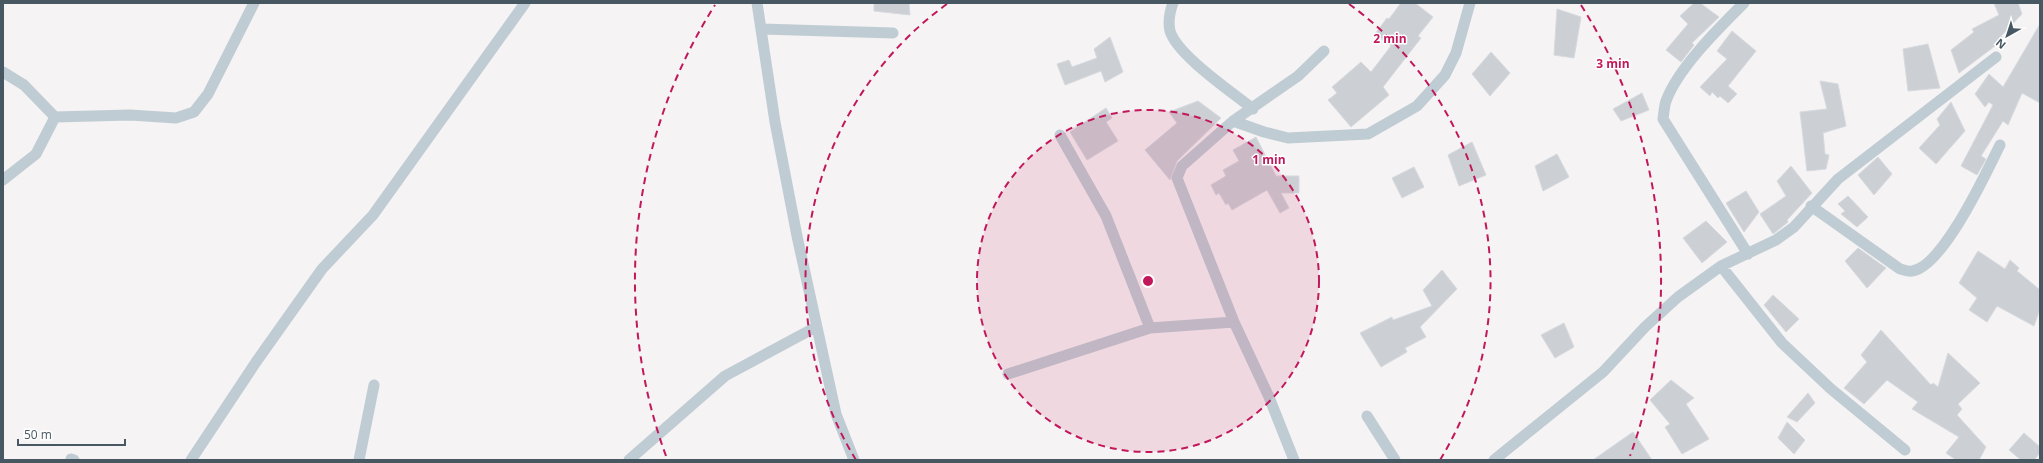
<svg xmlns="http://www.w3.org/2000/svg" width="2043" height="463" font-family="'Open Sans',sans-serif">
	<style>
		.building { fill: #ccd0d5; stroke: #d6d9de }
		.lines { fill: none; stroke-linecap: round; stroke-linejoin: round }
		.minor { stroke: #c0ccd3; stroke-width: 11 }
		.ring { fill: none; stroke: #c2185b; stroke-width: 2; stroke-dasharray: 7 5 }
		.centre { fill: #c2185b; stroke: #fff; stroke-width: 2 }
		.ring-label { font-size: 12px; text-anchor: middle; font-weight: bold; fill: #c2185b; stroke: #fff; stroke-width: 3; stroke-linejoin: round; paint-order: stroke }
	</style>
	<rect width="100%" height="100%" fill="#f5f3f3"/>
	<path class="building" d="M874,3H909L910,15L874,11Z
		M1401,3H1415L1433,17L1418,36L1421,38L1383,87L1389,95L1351,127L1328,100L1337,93L1332,87L1361,62L1371,72L1391,46L1375,34L1387,18L1389,19Z
		M1694,3H1700L1719,17L1692,43L1694,45L1681,62L1666,50L1688,24L1680,16Z
		M1994,3H2018L2022,14L2001,36L2003,40L1959,73L1951,50L1974,32L1972,29L1999,15Z
		M1557,9L1581,17L1574,58L1554,55Z
		M2040,24V103L2022,93L2008,125L2003,121L1981,156L1986,159L1977,175L1961,166L1993,105L1989,102L1985,107L1975,94L1989,74L2003,87Z
		M1732,31L1756,51L1728,86L1737,94L1728,103L1720,96L1718,98L1712,92L1710,96L1700,87L1727,59L1717,51Z
		M1110,37L1123,72L1105,82L1101,71L1065,85L1057,64L1069,60L1072,67L1097,58L1094,49Z
		M1928,44L1940,88L1908,91L1903,49Z
		M1491,52L1510,73L1490,96L1472,74Z
		M1820,81L1838,84L1846,126L1823,133L1825,154L1829,155L1826,169L1807,171L1800,112L1827,109Z
		M1642,93L1649,110L1621,121L1613,109Z
		M1198,101L1221,118L1177,161L1170,180L1145,150L1177,123L1169,112Z
		M1951,102L1965,131L1936,164L1919,148L1940,125L1937,119Z
		M1106,108L1112,118L1106,122L1118,141L1087,160L1070,132Z
		M1256,137L1276,176H1299V193H1281L1289,208L1280,213L1267,190L1232,210L1228,203L1226,205L1219,193L1216,195L1211,185L1226,176L1223,170L1239,161L1233,150Z
		M1472,142L1486,175L1459,186L1448,155Z
		M1557,154L1569,177L1543,191L1535,166Z
		M1878,157L1892,174L1874,195L1858,175Z
		M1791,166L1812,193L1787,220L1788,222L1773,234L1760,214L1786,196L1777,181Z
		M1414,167L1424,187L1402,198L1392,178Z
		M1746,191L1759,212L1744,232L1726,203Z
		M1848,196L1868,217L1857,227L1841,214L1845,211L1838,204Z
		M1706,221L1727,242L1702,263L1683,238Z
		M1858,248L1886,268L1867,288L1845,261Z
		M1978,251L2005,269L2010,260L2019,268L2017,271L2040,290V309L2034,326L1997,306L1987,322L1969,310L1977,298L1959,283Z
		M1442,270L1457,289L1420,327L1426,337L1405,348L1407,352L1381,367L1360,333L1392,317L1393,320L1432,306L1423,290Z
		M1773,295L1799,319L1786,332L1764,305Z
		M1564,323L1574,347L1555,358L1541,335Z
		M1881,330L1931,385L1933,383L1938,387L1948,353L1980,383L1958,404L1962,409L1957,415L1986,447L1979,460H1956L1946,453L1959,437L1912,409L1918,402L1887,380L1864,404L1844,388L1867,362L1861,355Z
		M1671,380L1694,398L1686,404L1709,439L1682,454L1665,427L1670,424L1650,400Z
		M1808,393L1815,403L1797,422L1787,417Z
		M1787,422L1805,440L1794,454L1778,438Z
		M1633,432L1652,460H1593Z
		M2024,433L2040,447V453L2034,460H2021L2009,450Z"/>
	<g class="lines">
		<path class="minor" d="M757,3L775,122L797,236L836,414L854,460
			M1173,3C1170,11 1168,22 1170,31C1177,55 1232,92 1253,109
			M1744,3C1719,28 1678,68 1666,101C1664,107 1664,113 1663,119L1748,254
			M761,29L893,33
			M3,72L24,85L55,117
			M1233,121L1298,76L1324,51
			M1060,135L1106,216L1150,328
			M3,180L36,154L55,117L130,115L176,118L194,112L208,94L254,3
			M1811,206L1900,269C1904,270 1909,272 1912,271C1943,267 1987,171 2000,145
			M1721,266L1782,343L1831,389L1905,450
			M1008,374L1150,328L1234,322
			M1367,416L1395,460
			M71,459L74,460
			M191,460L256,362L322,269L373,215L525,3
			M359,460L374,385
			M629,460L725,376L816,327
			M1294,460L1269,397L1234,322L1177,178L1182,166L1233,121L1264,132L1288,138L1368,134L1417,106L1445,75L1456,53L1470,3
			M1494,460L1603,372L1645,327L1678,297L1721,266L1776,240L1794,227L1838,179L1996,57"/>
	</g>
	<circle cx="1148" cy="281" r="171" fill="#c2185b" fill-opacity=".12"/>
	<g class="ring">
		<circle cx="1148" cy="281" r="171"/>
		<path d="M856 460A342 342 0 0 1 947 4M1349 4A342 342 0 0 1 1440 460"/>
		<path d="M666 456A513 513 0 0 1 715 5M1581 5A513 513 0 0 1 1630 456"/>
	</g>
	<circle cx="1148" cy="281" r="6" class="centre"/>
	<g class="ring-label">
		<text x="1390" y="43">2 min</text>
		<text x="1613" y="68">3 min</text>
		<text x="1269" y="164">1 min</text>
	</g>
	<rect width="2043" height="463" fill="none" stroke="#485862" stroke-width="8"/>
	<g transform="translate(2007 36) rotate(219)" stroke="#ffffff" stroke-width="3" paint-order="stroke">
	<path d="M0-3L7 15L0 10L-7 15Z" fill="#485862"/>
	<text y="-6" font-size="11" font-weight="bold" text-anchor="middle" fill="#485862">N</text>
	</g>
	<path d="M18 439v6h107v-6" fill="none" stroke="#485862" stroke-width="2"/>
	<text x="24" y="439" font-size="12" fill="#485862" stroke="#ffffff" stroke-width="3" paint-order="stroke">50 m</text>
</svg>
